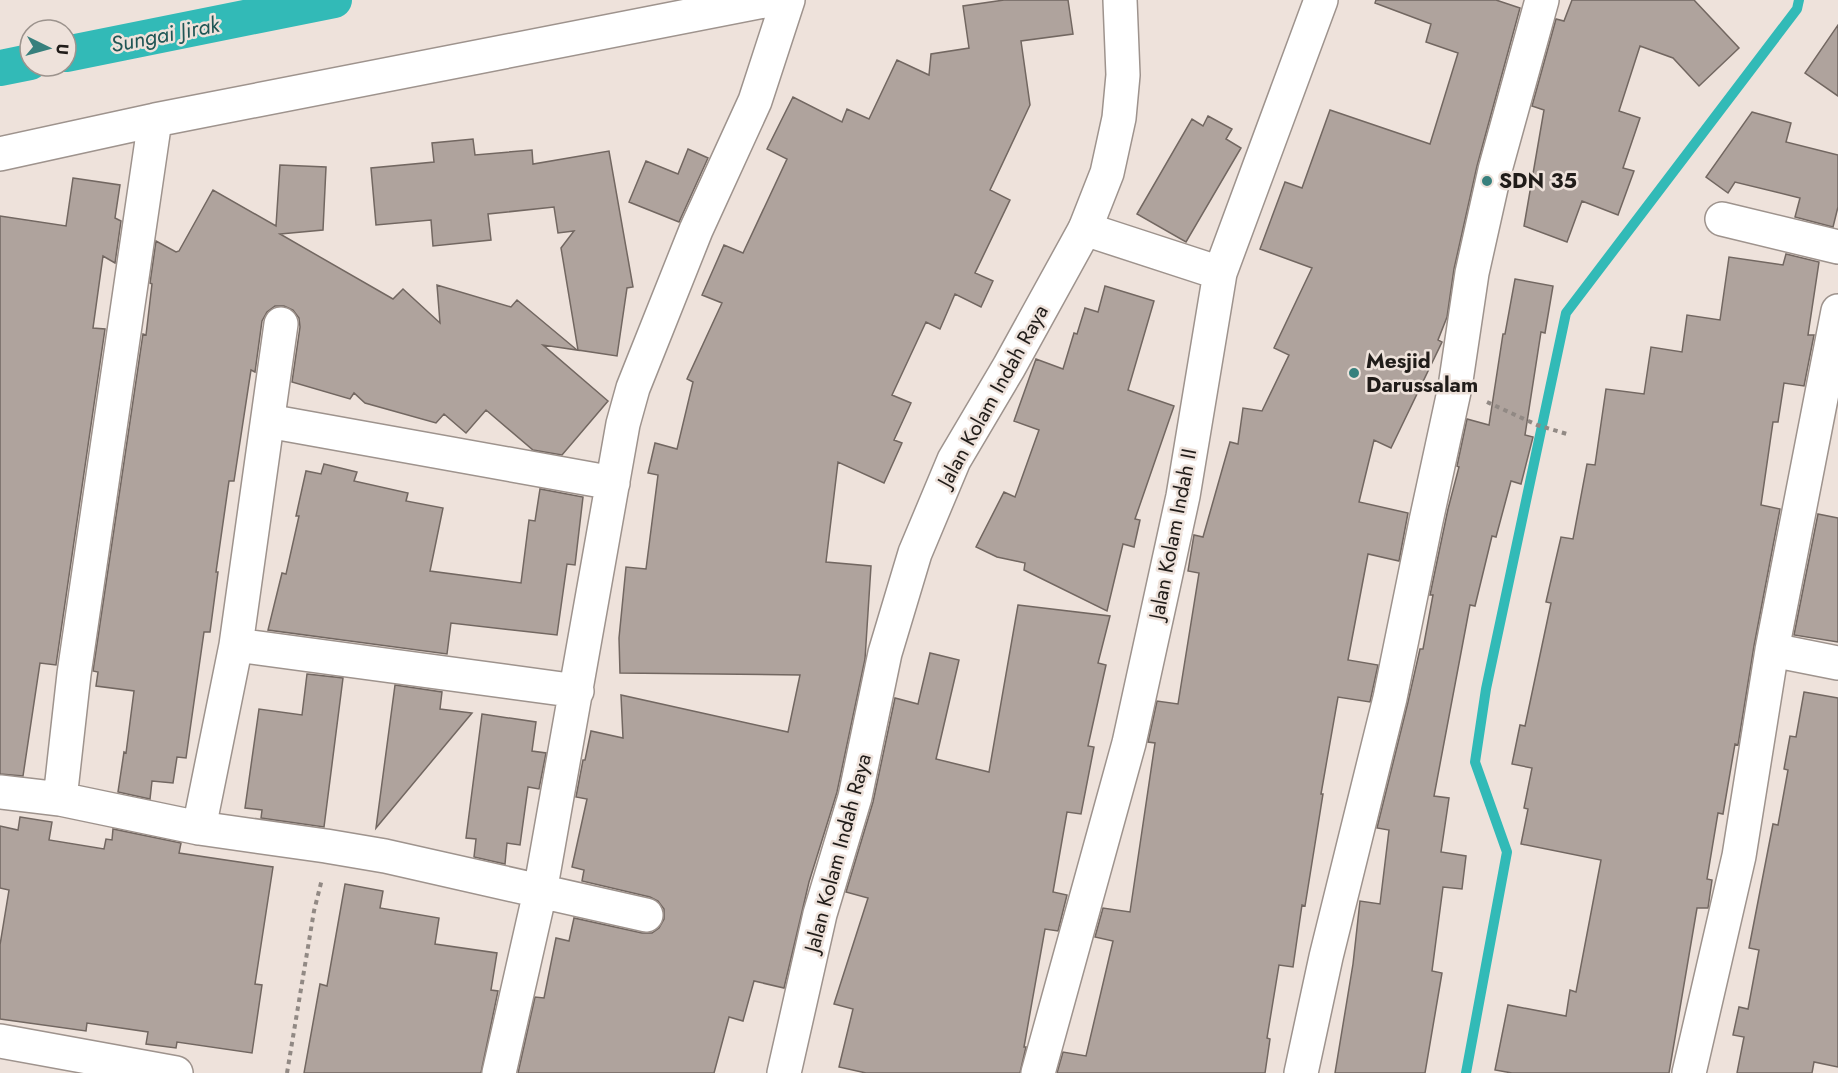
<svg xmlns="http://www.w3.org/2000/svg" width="1838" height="1073" font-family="Jost,sans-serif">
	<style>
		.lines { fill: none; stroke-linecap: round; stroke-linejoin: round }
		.stream { stroke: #32bab7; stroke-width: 10 }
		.canal { stroke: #32bab7; stroke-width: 36 }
		.building { fill: #afa39d; stroke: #726761; stroke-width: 1.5 }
		.street-casing { stroke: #9e938d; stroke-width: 36 }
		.secondary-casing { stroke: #9e938d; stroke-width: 36 }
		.path { stroke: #918984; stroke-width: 4; stroke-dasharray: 4.5 4.5; stroke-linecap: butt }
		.street { stroke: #fff; stroke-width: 33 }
		.secondary { stroke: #fff; stroke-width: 33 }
		.poi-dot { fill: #37807d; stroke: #eee2db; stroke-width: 2 }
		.labels { text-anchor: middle; stroke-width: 5; stroke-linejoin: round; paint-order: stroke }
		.poi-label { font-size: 21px; font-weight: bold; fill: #201c19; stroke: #eee2db; text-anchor: start }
		.street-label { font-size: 21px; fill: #201c19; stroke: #eee2db }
		.water-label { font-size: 22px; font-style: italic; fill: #205655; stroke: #eee2db }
	</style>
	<rect width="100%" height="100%" fill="#eee2db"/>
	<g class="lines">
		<path class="stream" d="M1466,1073L1507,852L1475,762L1486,689L1566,313L1797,9L1799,0"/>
		<path class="canal" d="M66,54L334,0
			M0,68L30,62"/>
	</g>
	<path class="building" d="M1004,0H1068L1073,34L1021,41L1030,105L990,190L1010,200L975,273L993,281L981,307L955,294L940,329L926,322L892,395L911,403L894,440L902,443L884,483L838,462L826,562L871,566L865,659L837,792L809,882L784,988L754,981L743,1021L729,1017L714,1073H518L535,997L544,998L556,938L569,941L574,918L642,933H652L659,928L664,919V909L658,901L650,897L582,881L584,870L572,867L587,799L576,797L583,760H585L591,731L623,738L621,695L788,732L800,675L620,673L619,638L626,567L646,569L658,475L648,473L655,443L677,449L693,382L687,379L722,303L702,295L724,245L743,253L787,159L767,149L793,97L842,122L847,109L869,119L897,60L929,75L931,54L969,48L963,6Z
		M1376,0H1496L1520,8L1477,166L1454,269L1447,317L1438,340L1442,342L1391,448L1374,440L1359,502L1408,513L1399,561L1368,554L1348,660L1378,665L1370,702L1338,697L1321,794H1323L1305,906L1302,905L1293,967L1279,965L1267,1038L1270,1039L1265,1073H1057L1063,1052L1086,1056L1113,941L1095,937L1103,908L1130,912L1155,743L1148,742L1157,701L1178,704L1199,573L1188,571L1194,535L1203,537L1230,442L1238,444L1243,408L1262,411L1289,355L1274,348L1312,268L1260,249L1285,182L1302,188L1330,110L1430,144L1458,53L1426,42L1431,24L1375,3Z
		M1572,0H1694L1739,48L1699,86L1673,58L1640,46L1619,111L1640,118L1623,168L1634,171L1618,215L1582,201L1567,242L1524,226L1544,110L1532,106L1556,19L1564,21Z
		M1838,25V96L1805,73Z
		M1752,112L1791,123L1786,142L1838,155V207L1833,227L1795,217L1800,198L1735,182L1728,193L1706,177Z
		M1208,116L1232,129L1226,139L1241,148L1186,242L1137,214L1192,119L1203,126Z
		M473,139L475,155L532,150L533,164L609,151L633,287L627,288L617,356L578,350L561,248L574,231L558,233L554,207L488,214L491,240L433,246L431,220L376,225L371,168L434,162L432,143Z
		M688,149L708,158L679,222L629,202L646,161L678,174Z
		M280,165L326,167L323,230L280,234L393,299L403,289L440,323L437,285L511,307L517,300L577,350L543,345L608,401L562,455L533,450L486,410L466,433L444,414L436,423L365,403L354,393L350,399L292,382L300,327L299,318L293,310L284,306H275L267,312L262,321L255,372L251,370L234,481H229L216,572H218L210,632H204L186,758L177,757L173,783L152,781L150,799L118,792L124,752L126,753L134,691L96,686L98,672L93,671L143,334L146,335L152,284L150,283L156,241L176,252L179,251L213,190L276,226Z
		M73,178L120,185L115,218L121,221L115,263L103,256L93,328L105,329L56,665L40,663L23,776L0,774V216L66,226Z
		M1786,254L1819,262L1808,335H1814L1804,386L1784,383L1778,422H1773L1761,505L1780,509L1754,646L1738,745L1735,744L1723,814L1718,813L1707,879L1712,880L1708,908H1697L1669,1073H1512L1495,1070L1508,1005L1566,1016L1570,990L1576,992L1601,860L1521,844L1528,809L1524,808L1532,768L1512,764L1520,725L1525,726L1551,603L1546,602L1561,537L1573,539L1587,464L1595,465L1606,389L1644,394L1651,347L1682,352L1687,315L1720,320L1729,257L1783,265Z
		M1515,279L1553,286L1545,333L1541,332L1525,435L1533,437L1521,484L1511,481L1496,537L1492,536L1475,606L1470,605L1434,796L1449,798L1441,852L1466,856L1462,889L1443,887L1432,971L1442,973L1425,1073H1335L1353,964L1360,901L1380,904L1389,830L1377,828L1408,702L1420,649H1423L1433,595H1430L1448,509L1459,467L1457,466L1467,419L1489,425L1503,334H1505Z
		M1105,286L1154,301L1128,390L1174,406L1135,519L1140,520L1134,547L1123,544L1107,611L1024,570L1025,563L997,557L976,547L1004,492L1015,497L1039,430L1014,421L1036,359L1063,369L1074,333L1077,334L1085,308L1098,312Z
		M324,464L357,472L354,481L408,493L406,501L443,508L430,571L521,583L529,520L535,521L540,489L583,497L575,565L567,564L557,635L451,623L447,654L268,630L282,573L286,574L299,516H296L306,471L321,474Z
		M1818,514L1838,518V642L1794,635Z
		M1018,605L1110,616L1098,663L1106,665L1088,746L1094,747L1081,814L1067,812L1053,892L1067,895L1058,931L1045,929L1024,1047H1026L1020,1073H866L839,1067L853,1009L834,1004L868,898L846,892L873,802L895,698L918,704L930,653L959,660L936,759L989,772Z
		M307,674L343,678L324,827L261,818L262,810L245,808L259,709L302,715Z
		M395,685L442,692L440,709L472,713L376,828Z
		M1804,692L1838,698V1067L1814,1062L1812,1073H1737L1744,1037L1733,1035L1739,1007L1748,1009L1759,950L1749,948L1773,824L1778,825L1788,770L1784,769L1790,736L1796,737Z
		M482,714L536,722L532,751L546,753L539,789L528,787L520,845L507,843L505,864L474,857L476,839L466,838Z
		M20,817L52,822L49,840L104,849L106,839L112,840L113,829L181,843L179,853L273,867L255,984L262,985L252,1053L177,1042L176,1048L146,1044L148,1032L87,1023L86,1031L0,1019V945L9,890L0,888V826L18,830Z
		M345,884L383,891L380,908L439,918L435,944L497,953L491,990L498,991L481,1073H304L320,984L327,986Z"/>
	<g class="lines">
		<g class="street-casing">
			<path id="street" d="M0,154L155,120L769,0
				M1722,219L1838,247
				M1085,229L1220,273
				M268,421L613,483
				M236,645L577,691
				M1772,650L1838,663
				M0,792L60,799L199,828L326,846L385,856L646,915
				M60,799L74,674L155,120
				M199,828L236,645L281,324
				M0,1041L176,1073
				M499,1073L540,892L623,424L633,388L696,230L755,101L788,0
				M1038,1073L1129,743L1183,496L1220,273L1321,0
				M1301,1073L1326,957L1390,698L1426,521L1455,387L1472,273L1495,170L1542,0
				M1689,1073L1739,856L1772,650L1838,311"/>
		</g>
		<g class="secondary-casing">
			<path id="secondary" d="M784,1073L820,914L855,797L885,653L915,553L954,460L1009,367L1085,229L1107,173L1119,118L1123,75L1120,0"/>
		</g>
		<path class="path" d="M1487,402L1537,425L1567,434
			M287,1073L314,911L322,879"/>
		<use href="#street" class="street"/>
		<use href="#secondary" class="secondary"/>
	</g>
	<g class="poi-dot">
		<circle cx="1487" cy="181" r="6"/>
		<circle cx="1354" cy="373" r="6"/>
	</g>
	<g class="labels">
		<g class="poi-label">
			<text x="1499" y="188">SDN 35</text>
			<text x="1366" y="368">Mesjid<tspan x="1366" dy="24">Darussalam</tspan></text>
		</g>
		<g class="street-label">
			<text transform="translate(993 396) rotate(-61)" y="7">Jalan Kolam Indah Raya</text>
			<text transform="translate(1173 534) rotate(-79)" y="7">Jalan Kolam Indah II</text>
			<text transform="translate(838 853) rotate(-75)" y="7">Jalan Kolam Indah Raya</text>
		</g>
		<g class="water-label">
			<text transform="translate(165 34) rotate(-11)" y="8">Sungai Jirak</text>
		</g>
	</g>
	<g transform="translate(48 48) rotate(95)"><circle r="28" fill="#eee2db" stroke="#9c938d" stroke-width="1.5"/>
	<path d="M0-4.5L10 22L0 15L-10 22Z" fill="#37807d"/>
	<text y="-9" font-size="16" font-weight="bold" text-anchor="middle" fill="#201c19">U</text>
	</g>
</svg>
